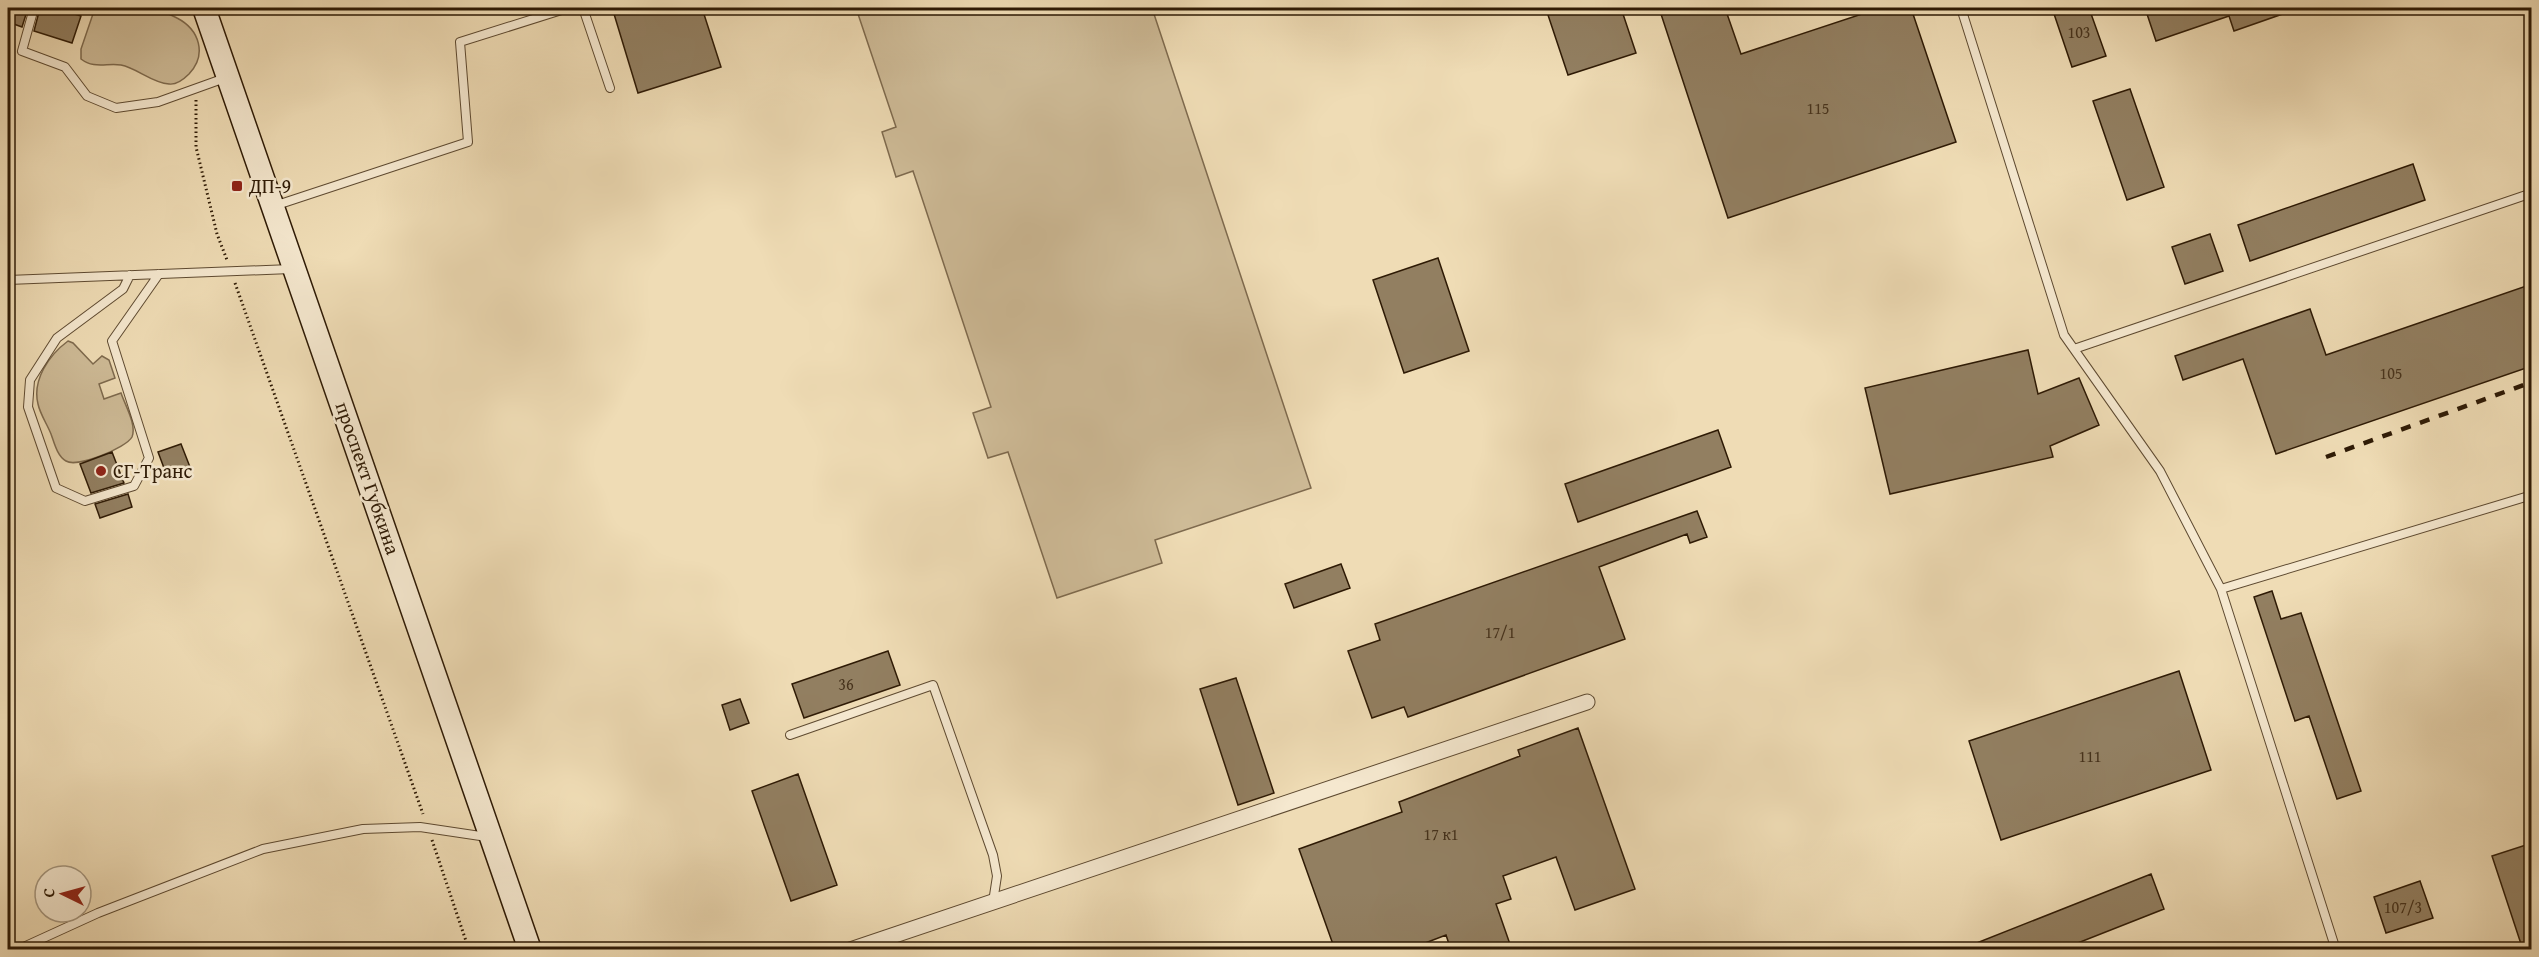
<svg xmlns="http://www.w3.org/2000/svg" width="2539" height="957" font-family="'Gentium Book Plus',serif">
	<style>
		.green { fill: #cebb97; stroke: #7e6a4e; stroke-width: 1.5 }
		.building { fill: #927f61; stroke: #2e1a05; stroke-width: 1.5 }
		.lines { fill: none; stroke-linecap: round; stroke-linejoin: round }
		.lane-casing { stroke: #5e4a31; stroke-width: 10 }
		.street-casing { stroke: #5e4a31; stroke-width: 17 }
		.secondary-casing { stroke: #2e1a05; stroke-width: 25 }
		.path { stroke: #2e1a05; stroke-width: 3; stroke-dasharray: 1.5 3; stroke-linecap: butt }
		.lane { stroke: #f5e8cf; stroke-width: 8 }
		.street { stroke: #f5e8cf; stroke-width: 15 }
		.secondary { stroke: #f5e8cf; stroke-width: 22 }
		.rail { stroke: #2e1a05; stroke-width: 4.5; stroke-dasharray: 10 10; stroke-linecap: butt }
		.poi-dot { fill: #8f2418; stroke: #f5e8cf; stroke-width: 2 }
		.labels { text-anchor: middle; stroke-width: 5; stroke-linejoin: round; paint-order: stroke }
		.number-label { font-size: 16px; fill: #47331c }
		.poi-label { font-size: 20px; fill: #2e1a05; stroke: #f5e8cf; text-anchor: start }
		.street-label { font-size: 20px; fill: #2e1a05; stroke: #f5e8cf }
	</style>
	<rect width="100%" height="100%" fill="#efdcb5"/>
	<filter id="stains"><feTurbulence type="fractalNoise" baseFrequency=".00333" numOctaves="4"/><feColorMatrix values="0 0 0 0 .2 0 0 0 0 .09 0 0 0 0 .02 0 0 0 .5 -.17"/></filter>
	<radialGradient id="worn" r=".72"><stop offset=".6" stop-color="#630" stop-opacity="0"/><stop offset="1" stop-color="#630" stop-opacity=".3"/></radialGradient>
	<path class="green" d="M95,8C122,7 152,4 177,18C200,30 207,55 189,74C183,80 176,85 169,84C152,83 137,68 121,65C106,63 94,69 81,59V49Z
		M856,8H1152L1311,488L1155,540L1162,563L1057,598L1008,452L988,458L973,413L991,407L913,171L896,177L882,132L896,127Z
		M68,341L73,343L93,364L102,356L109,360L115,378L99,384L104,399L121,393C125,405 137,425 132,437C126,448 77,468 66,461C57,456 54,442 51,434C47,424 40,414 38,404C32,380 49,355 68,341Z"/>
	<path class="building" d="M8,8H28L22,27L8,22Z
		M40,8H55L81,16L72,43L34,31Z
		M615,8H702L721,67L638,93L614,14L617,13Z
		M1559,8H1621L1636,53L1568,75L1547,12Z
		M1659,8H1725L1741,54L1880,8H1911L1956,142L1728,218Z
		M2052,8H2089L2106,56L2072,67Z
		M2145,8H2294V10L2234,31L2229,16L2156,41Z
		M2130,89L2164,187L2127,200L2093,101Z
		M2413,164L2425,200L2250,261L2238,225Z
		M2210,234L2223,271L2185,284L2172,247Z
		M1438,258L1469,351L1404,373L1373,280Z
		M2532,284V366L2276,454L2243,359L2183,380L2175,356L2310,309L2326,355Z
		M2028,350L2038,394L2079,378L2099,425L2050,446L2053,457L1890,494L1865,388Z
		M1718,430L1731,467L1578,522L1565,484Z
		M181,444L190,467L167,476L158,452Z
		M112,452L124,483L91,493L80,464Z
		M128,494L132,507L100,518L95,504Z
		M1697,511L1707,537L1690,543L1687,534L1599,567L1625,639L1408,717L1404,707L1372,718L1348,651L1380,640L1375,624Z
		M1341,564L1350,588L1294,608L1285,584Z
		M2272,591L2281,619L2301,613L2361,791L2337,799L2309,716L2295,721L2254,597Z
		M888,651L900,685L804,718L792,684Z
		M2179,671L2211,770L2001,840L1969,741Z
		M1236,678L1274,793L1238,805L1200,689Z
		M740,699L749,723L730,730L722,705Z
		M1578,728L1635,889L1575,910L1556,857L1503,876L1511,899L1496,904L1512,950H1451L1446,935L1407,950H1335L1299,849L1402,812L1399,802L1520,756L1518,750Z
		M798,774L837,885L791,901L752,791Z
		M2532,843V950H2523L2492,856Z
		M2151,874L2164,909L2060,950H1959Z
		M2420,881L2433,918L2386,933L2374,897Z"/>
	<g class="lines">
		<g class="lane-casing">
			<path id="lane" d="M34,8L22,51L65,67L87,96L116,108L158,102L225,78
				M583,8L610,88
				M1961,8L2064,335L2160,471L2221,589L2336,950
				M274,206L468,142L460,42L568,8
				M130,275L123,289L57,338L30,380L28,407L56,488L85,501L134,486L149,458L112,341L159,274
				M8,280L291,269
				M2074,349L2532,193
				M2221,589L2532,495
				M790,735L933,685L993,855L997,876L993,902
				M17,950L98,913L263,849L363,829L420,827L487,837"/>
		</g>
		<g class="street-casing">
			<path id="street" d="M850,950L1587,702"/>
		</g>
		<g class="secondary-casing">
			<path id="secondary" d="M204,8L530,950"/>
		</g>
		<path class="path" d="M196,100V147L217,234L227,260
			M235,283L423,814
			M432,840L469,950"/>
		<use href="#lane" class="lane"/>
		<use href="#street" class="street"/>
		<use href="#secondary" class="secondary"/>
		<path class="rail" d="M2326,457L2532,382"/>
	</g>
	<g class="poi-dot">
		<rect x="231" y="180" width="12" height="12" rx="3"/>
		<circle cx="101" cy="471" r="6"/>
	</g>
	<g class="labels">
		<g class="number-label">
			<text x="2079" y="38">103</text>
			<text x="1818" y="114">115</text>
			<text x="2391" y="379">105</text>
			<text x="1500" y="638">17/1</text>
			<text x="846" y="690">36</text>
			<text x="2090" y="762">111</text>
			<text x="1441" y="840">17 к1</text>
			<text x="2403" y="913">107/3</text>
		</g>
		<g class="poi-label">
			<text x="249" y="193">ДП-9</text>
			<text x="113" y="478">СГ-Транс</text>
		</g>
		<g class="street-label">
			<text transform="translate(368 478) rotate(71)" y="7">проспект Губкина</text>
		</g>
	</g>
	<rect width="2539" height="957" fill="none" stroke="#efdcb5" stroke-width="30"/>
	<rect x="9" y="9" width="2521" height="939" fill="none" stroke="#2e1a05" stroke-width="3"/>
	<rect x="15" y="15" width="2509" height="927" fill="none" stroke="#2e1a05" stroke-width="1.5"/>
	<g transform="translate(63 894) rotate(275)"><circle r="28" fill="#f5e8cf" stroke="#a5967e" stroke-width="1.5"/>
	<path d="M0-4.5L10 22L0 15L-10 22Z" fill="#8f2418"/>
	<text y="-9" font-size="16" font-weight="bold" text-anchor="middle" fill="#2e1a05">С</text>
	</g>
	<rect width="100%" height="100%" filter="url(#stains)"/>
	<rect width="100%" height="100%" fill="url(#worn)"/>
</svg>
